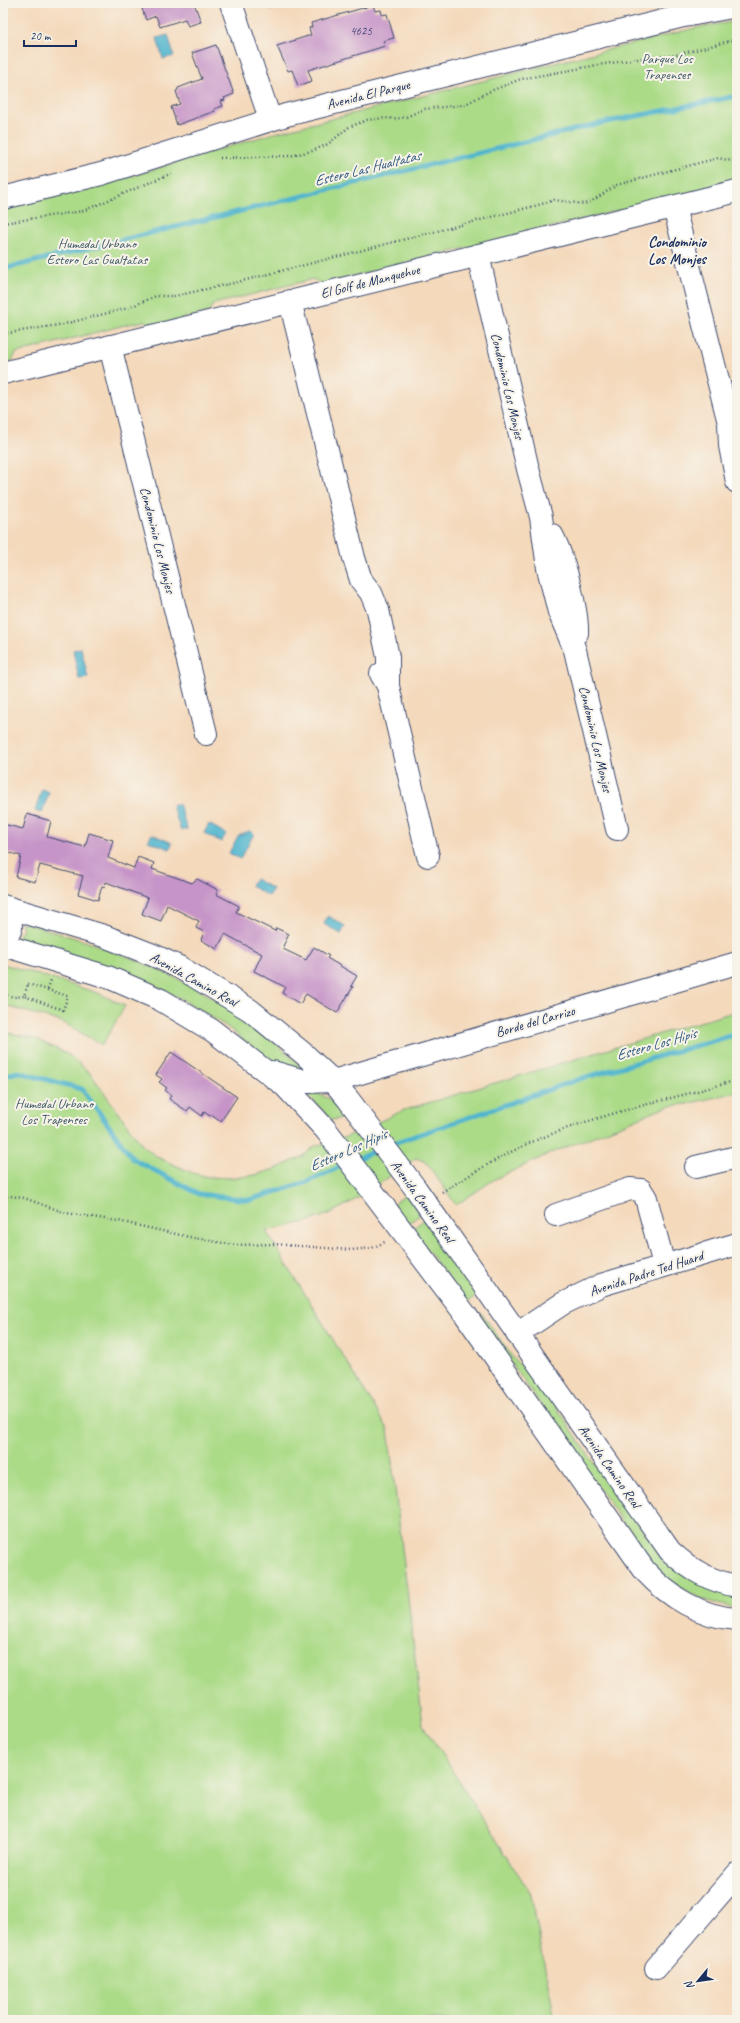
<svg xmlns="http://www.w3.org/2000/svg" width="740" height="2023" font-family="Caveat,sans-serif">
	<style>
		.green { fill: #acdb88; stroke: #648573 }
		.water { fill: #4fb5ce; stroke: #357296 }
		.lines { fill: none; stroke-linecap: round; stroke-linejoin: round }
		.stream { stroke: #4fb5ce; stroke-width: 5 }
		.building { fill: #c694c8 }
		.minor-casing { stroke: #3c486c; stroke-width: 24 }
		.major-casing { stroke: #3c486c; stroke-width: 24 }
		.path { stroke: #3c486c; stroke-width: 2.5; stroke-dasharray: 1 3; stroke-linecap: butt }
		.minor { stroke: #fff; stroke-width: 22 }
		.major { stroke: #fff; stroke-width: 22 }
		.labels { text-anchor: middle; stroke-width: 4; stroke-linejoin: round; paint-order: stroke }
		.number-label { font-size: 12px; fill: #464878 }
		.park-label { font-size: 14px; fill: #3f5a68; stroke: #f7f3e8 }
		.street-label { font-size: 14px; fill: #1b2f5e; stroke: #f7f3e8 }
		.water-label { font-size: 15px; font-style: italic; fill: #2b5780; stroke: #f7f3e8 }
		.neighbourhood-label { font-size: 15px; font-weight: bold; fill: #1b2f5e; stroke: #f7f3e8 }
	</style>
	<rect width="100%" height="100%" fill="#f7f3e8"/>
	<filter id="ink" filterUnits="userSpaceOnUse"><feTurbulence type="fractalNoise" baseFrequency=".025" numOctaves="2"/><feDisplacementMap in="SourceGraphic" scale="8" xChannelSelector="R" yChannelSelector="G"/><feConvolveMatrix kernelMatrix="1 2 1 2 8 2 1 2 1" color-interpolation-filters="sRGB"/></filter>
	<filter id="wash" filterUnits="userSpaceOnUse"><feTurbulence type="fractalNoise" baseFrequency=".012" numOctaves="4" result="noise"/><feDisplacementMap in="SourceGraphic" scale="16" xChannelSelector="R" yChannelSelector="G"/><feGaussianBlur stdDeviation="0.9" result="paint"/><feColorMatrix in="noise" values="0 0 0 0 0 0 0 0 0 0 0 0 0 0 0 0 0 1.4 0 .05"/><feComposite in="paint" operator="in"/></filter>
	<g filter="url(#wash)">
		<rect width="100%" height="100%" fill="#f4d9bb"/>
		<path class="green" d="M737,21V181L321,284L313,279L214,304L207,313L152,326L145,321L129,324L16,353L12,361L3,363V208L85,190L271,134L695,28Z
			M21,922C93,942 161,965 224,1005C254,1023 281,1048 308,1072L283,1068L268,1059L226,1026L180,998L135,976L16,938L23,930Z
			M3,964L98,993L125,1006L102,1045L62,1022L3,1005Z
			M737,1011V1092L687,1104L669,1106L551,1153L495,1179L456,1205L426,1162L416,1158C388,1177 360,1200 328,1214C308,1223 287,1226 266,1231L388,1429L423,1725L531,1894L555,2020H3V1032L34,1038L69,1055L90,1073L142,1145L157,1157L193,1173L208,1177L235,1178L255,1175L275,1169L302,1157L315,1146L346,1137L404,1110Z
			M308,1089L338,1103L349,1117L332,1120L304,1091Z
			M407,1194L420,1215L408,1224L393,1204Z
			M425,1219L477,1295L467,1303L412,1229Z
			M477,1314H482L513,1358L546,1391L598,1469L646,1534L710,1589L737,1597V1609C701,1601 683,1592 655,1568Z"/>
		<path class="water" d="M269,3H292V4L271,10Z
			M168,35L174,56L163,59L157,38Z
			M81,648L88,678L79,679L73,650Z
			M42,789L49,792L42,813L35,811Z
			M179,804L187,829L181,831L172,806Z
			M209,824L226,834L221,842L204,833Z
			M250,831L254,834L240,859L229,853L238,836Z
			M152,834L172,843L170,849L148,841Z
			M255,879L273,889L268,896L251,886Z
			M328,916L345,926L341,934L324,924Z"/>
		<g class="lines">
			<path class="stream" d="M3,269L602,123L737,96
				M3,1076L18,1072L82,1089L133,1159L199,1194L249,1200L307,1182L346,1164
				M388,1145L583,1078L737,1034
				M355,1160L379,1149"/>
		</g>
		<g id="blocks">
			<path class="building" d="M140,3H194L201,22L188,26L185,19L160,27L156,16L146,20Z
				M373,5L375,11L381,10L382,15L387,14L394,38L383,41L385,46L308,70L312,81L298,86L292,70L288,71L277,46L311,35L309,28L312,27L311,23Z
				M216,45L234,94L224,98L225,100L221,101L223,106L214,109L215,111L177,125L171,107L180,104L176,91L178,90V88L202,79L192,53Z
				M27,814L51,821L47,837L85,847L89,833L113,840L108,858L134,868L138,857L154,863L152,869L192,883L197,879L218,890L216,894L239,906L236,912L275,931L276,928L289,934L283,946L285,947L283,949L306,960L314,947L329,956L327,958L357,976L351,986L353,987L337,1013L306,994L300,1004L282,993L285,987L254,971L262,954L225,934L217,949L201,940L204,932L196,928L199,921L167,905L161,921L142,914L148,898L106,882L105,887L102,886L98,900L78,894L83,876L40,865L35,882L16,877L21,856L3,851V824L23,829Z
				M171,1052L237,1097L221,1121L211,1114L210,1116L204,1112L202,1116L190,1107L187,1111L169,1099L171,1095L165,1090L167,1088L159,1082L162,1079L156,1075Z"/>
		</g>
	</g>
	<g filter="url(#ink)">
		<use href="#blocks" fill-opacity="0" stroke="#3c486c" stroke-width="1"/>
		<g class="lines">
			<g class="minor-casing">
				<path id="minor" d="M231,3L270,119
					M3,198L101,174L286,115L679,17L737,6
					M674,207L729,423L730,446L737,482
					M478,255L528,469L541,517L548,568L559,612L575,650L617,829
					M290,301L354,558L361,580L371,593L378,610L388,657V686
					M110,346L206,734
					M3,373L737,191
					M552,535C563,555 578,610 577,633
					M381,674L388,686L428,856
					M333,1081L737,963
					M696,1167L737,1157
					M556,1215L630,1189L641,1190L646,1198L664,1265
					M517,1334L562,1304L601,1285L737,1244
					M656,1968L737,1874"/>
			</g>
			<g class="major-casing">
				<path id="major" d="M3,906L104,936L153,955L179,967L250,1010L304,1054L333,1081L348,1099L416,1189L670,1551C690,1570 710,1581 737,1586
					M3,941L11,929L10,908
					M3,945L108,977L161,1000L213,1031L285,1086L326,1130L465,1314L645,1571C669,1597 701,1617 737,1619
					M273,1072L308,1082L333,1081"/>
			</g>
			<path class="path" d="M220,158L290,156L312,151L328,144L349,127L367,120L385,118L395,119L406,117L424,109L464,105L488,92L521,79L598,65L650,57L672,56L737,39
				M3,223L83,211L172,173
				M3,334L64,324L128,308L156,296H175L238,282L535,206L554,200L584,204L592,201L617,185L657,174L718,158L737,162
				M28,984L68,996L63,1010L24,996Z
				M48,989L51,980
				M3,994L14,997L24,996
				M442,1192C475,1172 508,1151 544,1137C606,1112 673,1099 737,1080
				M3,1197L10,1196L24,1198L66,1213L118,1221L194,1238L235,1245L274,1244L351,1250L372,1248L387,1241"/>
			<use href="#minor" class="minor"/>
			<use href="#major" class="major"/>
		</g>
	</g>
	<g class="labels">
		<g class="number-label">
			<text x="361" y="35">4625</text>
		</g>
		<g class="park-label">
			<text x="667" y="63">Parque Los<tspan x="667" dy="16">Trapenses</tspan></text>
			<text x="97" y="248">Humedal Urbano<tspan x="97" dy="16">Estero Las Gualtatas</tspan></text>
			<text x="54" y="1108">Humedal Urbano<tspan x="54" dy="16">Los Trapenses</tspan></text>
		</g>
		<g class="street-label">
			<text transform="translate(368 94) rotate(-14)" y="5">Avenida El Parque</text>
			<text transform="translate(370 281) rotate(-14)" y="5">El Golf de Manquehue</text>
			<text transform="translate(508 386) rotate(77)" y="5">Condominio Los Monjes</text>
			<text transform="translate(158 540) rotate(76)" y="5">Condominio Los Monjes</text>
			<text transform="translate(596 739) rotate(77)" y="5">Condominio Los Monjes</text>
			<text transform="translate(194 979) rotate(29)" y="5">Avenida Camino Real</text>
			<text transform="translate(535 1021) rotate(-16)" y="5">Borde del Carrizo</text>
			<text transform="translate(423 1201) rotate(54)" y="5">Avenida Camino Real</text>
			<text transform="translate(646 1273) rotate(-18)" y="5">Avenida Padre Ted Huard</text>
			<text transform="translate(610 1466) rotate(55)" y="5">Avenida Camino Real</text>
		</g>
		<g class="water-label">
			<text transform="translate(367 168) rotate(-14)" y="5">Estero Las Hualtatas</text>
			<text transform="translate(656 1044) rotate(-16)" y="5">Estero Los Hipis</text>
			<text transform="translate(348 1150) rotate(-24)" y="5">Estero Los Hipis</text>
		</g>
		<g class="neighbourhood-label">
			<text x="677" y="247">Condominio<tspan x="677" dy="17">Los Monjes</tspan></text>
		</g>
	</g>
	<rect width="740" height="2023" fill="none" stroke="#f7f3e8" stroke-width="16"/>
	<g transform="translate(698 1981) rotate(241)" stroke="#f7f3e8" stroke-width="3" paint-order="stroke">
	<path d="M0-3L7 15L0 10L-7 15Z" fill="#1b2f5e"/>
	<text y="-6" font-size="11" font-weight="bold" text-anchor="middle" fill="#1b2f5e">N</text>
	</g>
	<path d="M24 40v6h52v-6" fill="none" stroke="#1b2f5e" stroke-width="2"/>
	<text x="30" y="40" font-size="12" fill="#1b2f5e" stroke="#f7f3e8" stroke-width="3" paint-order="stroke">20 m</text>
</svg>
